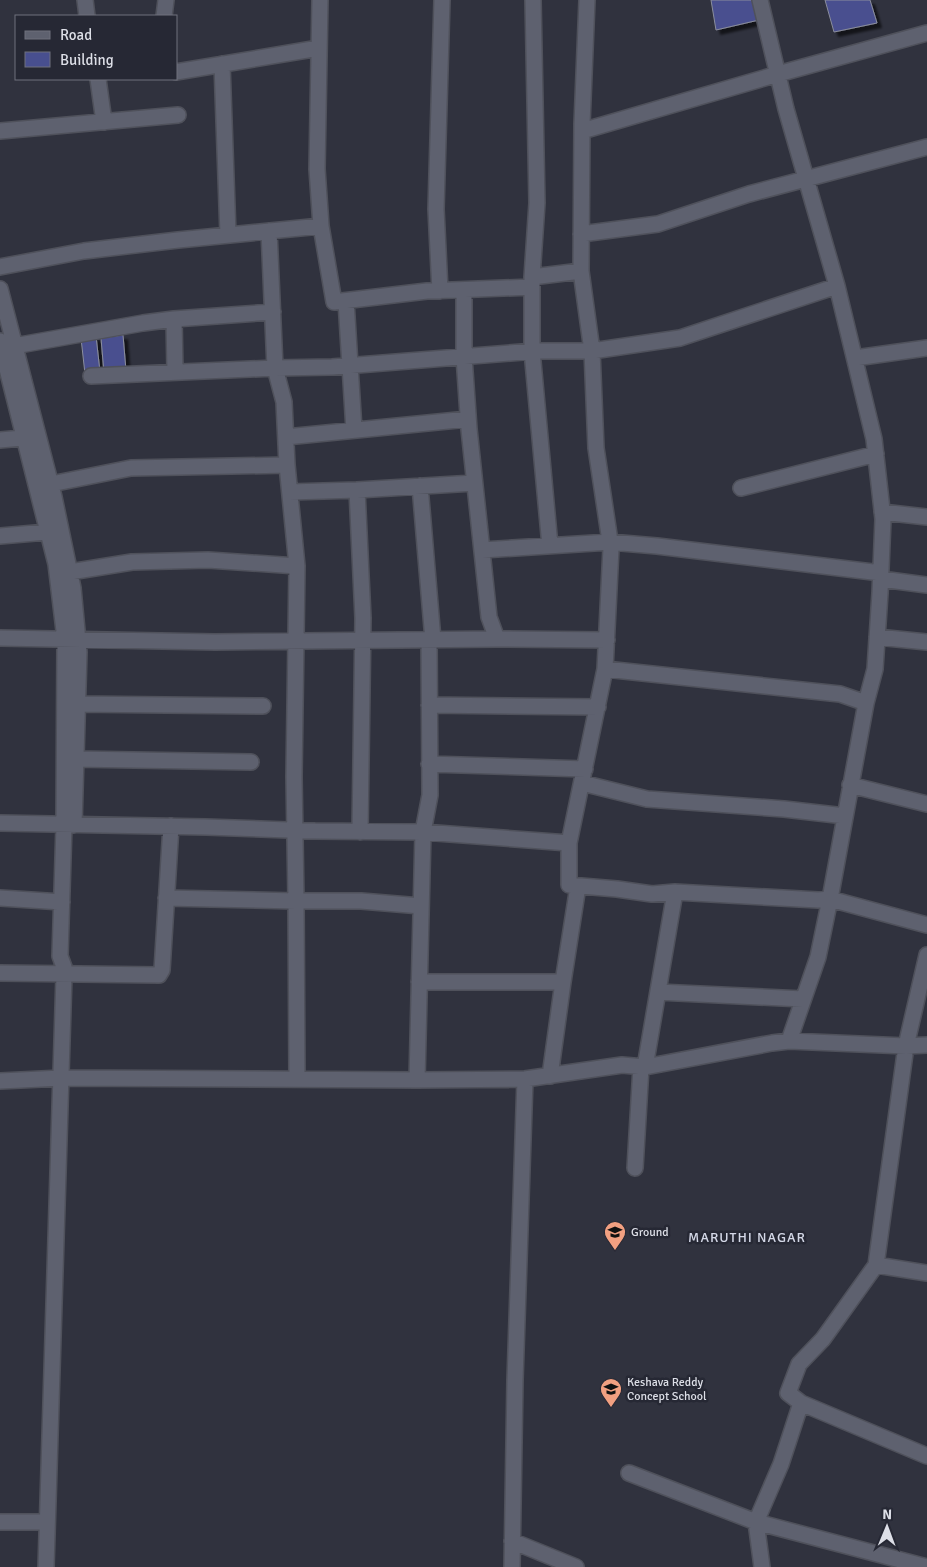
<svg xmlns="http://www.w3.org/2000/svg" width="927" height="1567" font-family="Signika,sans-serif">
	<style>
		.building { fill: #484f8f; stroke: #8b8e9d; filter: url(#shadow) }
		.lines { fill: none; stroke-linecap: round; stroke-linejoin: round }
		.minor-casing { stroke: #4f515b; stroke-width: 18 }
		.minor { stroke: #5e616f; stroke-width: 15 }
		.labels { text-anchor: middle; stroke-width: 5; stroke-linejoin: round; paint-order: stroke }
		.poi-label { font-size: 12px; fill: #dddfe7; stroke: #262834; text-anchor: start }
		.neighbourhood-label { font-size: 14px; letter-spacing: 1px; fill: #d4d8e7; stroke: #262834 }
	</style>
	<defs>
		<filter id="shadow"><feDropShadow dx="4.5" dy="4.5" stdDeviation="1" flood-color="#0009"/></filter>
	</defs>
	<rect width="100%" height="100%" fill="#30323e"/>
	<path class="building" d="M711,0H753L759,20L716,30Z
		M825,0H870L877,23L834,32Z
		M123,335L126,371L104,373L101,338Z
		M96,336L100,372L85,374L81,338Z"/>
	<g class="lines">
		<g class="minor-casing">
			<path id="minor" d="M85,0L87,16
				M320,0L317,169L321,226
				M533,0L537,203L532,277L581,271L592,351L596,448L611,548L605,669
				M760,0L786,109L837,286L874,439L883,519L880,593L875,669L866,703L830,899L818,957L789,1041
				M164,16L166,0
				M222,64L228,235
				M176,72L319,48
				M98,79L104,122
				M0,131L178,115
				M582,131L778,74L927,33
				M581,234L658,224L749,194L927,147
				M0,267L84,251L178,240L321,226L334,302L427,291L532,287
				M581,271L582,124L587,0
				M532,277V351L550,546
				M0,289L54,497L73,588L79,652L74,825
				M440,291L436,209L442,0
				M346,301L354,430
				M174,319L175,372
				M0,341L56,564L65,639L64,825L60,956L64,967V975L46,1567
				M14,346L143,323L174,319L273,312
				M855,358L927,348
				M91,376L275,368L269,231
				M286,437L468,419
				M0,440L33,437
				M287,465L284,402L275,368L332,367L535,351H592L680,338L837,286
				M51,484L131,468L287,465L297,566L208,560L132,562L70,572
				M420,486L433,640
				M741,488L876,454
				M357,490L474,483
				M290,492L357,490L363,618L360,832
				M882,512L927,517
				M0,536L47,532
				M482,550L610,542L657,546L881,573
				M297,566L294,777L296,901H361L421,906
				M881,579L927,585
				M877,637L927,642
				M0,638L215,642L497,639L489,617L469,429L464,357V290
				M497,639L607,640
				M77,704L263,706
				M429,705L598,707
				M76,759L251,762
				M429,764L585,769
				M582,783L647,799L784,809L845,816
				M850,785L927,804
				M0,823L206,827L315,831L423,832L569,843L605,669L840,694L866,703
				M569,843V885L617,889L652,894L675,892L818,900L830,899L927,925
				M0,898L62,902
				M166,898L296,901L297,1079
				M0,973L159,975L162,970L171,826
				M419,982H563
				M658,992L803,999
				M645,1067L675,892
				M550,1076L563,982L578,886
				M417,1080L423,832L430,795L429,640
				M0,1081L62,1078L417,1080L525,1079L622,1065L645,1067L772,1043L789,1041L906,1046L927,1045
				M635,1168L641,1067
				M876,1265L927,1273
				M801,1403L927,1456
				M629,1473L756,1522L927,1567
				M0,1522H46
				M512,1541L576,1567
				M512,1567L515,1380L525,1079
				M762,1567L756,1522L781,1464L801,1403L788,1393L799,1364L823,1339L876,1265L906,1046L927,955"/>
		</g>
		<use href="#minor" class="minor"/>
	</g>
	<defs>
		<g id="university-pin" transform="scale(1.125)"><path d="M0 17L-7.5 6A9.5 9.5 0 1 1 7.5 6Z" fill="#f2a081" stroke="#262834"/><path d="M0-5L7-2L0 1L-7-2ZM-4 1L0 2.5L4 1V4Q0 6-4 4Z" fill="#111"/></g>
		<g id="school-pin" transform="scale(1.125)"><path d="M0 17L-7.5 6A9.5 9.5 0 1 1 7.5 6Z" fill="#f2a081" stroke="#262834"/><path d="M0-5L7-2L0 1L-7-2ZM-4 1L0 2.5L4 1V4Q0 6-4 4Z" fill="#111"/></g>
	</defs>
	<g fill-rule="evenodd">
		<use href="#university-pin" x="615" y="1232"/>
		<use href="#school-pin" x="611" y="1389"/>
	</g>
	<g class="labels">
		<g class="poi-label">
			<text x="631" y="1236">Ground</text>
			<text x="627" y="1386">Keshava Reddy<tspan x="627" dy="14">Concept School</tspan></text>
		</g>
		<g class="neighbourhood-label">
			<text x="747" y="1242">MARUTHI NAGAR</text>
		</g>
	</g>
	<rect x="15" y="15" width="162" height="65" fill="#262834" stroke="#6f717c"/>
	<rect x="25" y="31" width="25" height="8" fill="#5e616f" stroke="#6f717c"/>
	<text x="60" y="40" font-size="15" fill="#dddfe7">Road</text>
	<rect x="25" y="52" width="25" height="15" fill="#484f8f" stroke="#6f717c"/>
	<text x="60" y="65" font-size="15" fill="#dddfe7">Building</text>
	<g transform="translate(887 1527) rotate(1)" stroke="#262834" stroke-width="4" paint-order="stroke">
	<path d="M0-4L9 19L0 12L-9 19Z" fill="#dddfe7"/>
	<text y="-8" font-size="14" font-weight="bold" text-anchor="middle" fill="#dddfe7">N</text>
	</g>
</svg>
